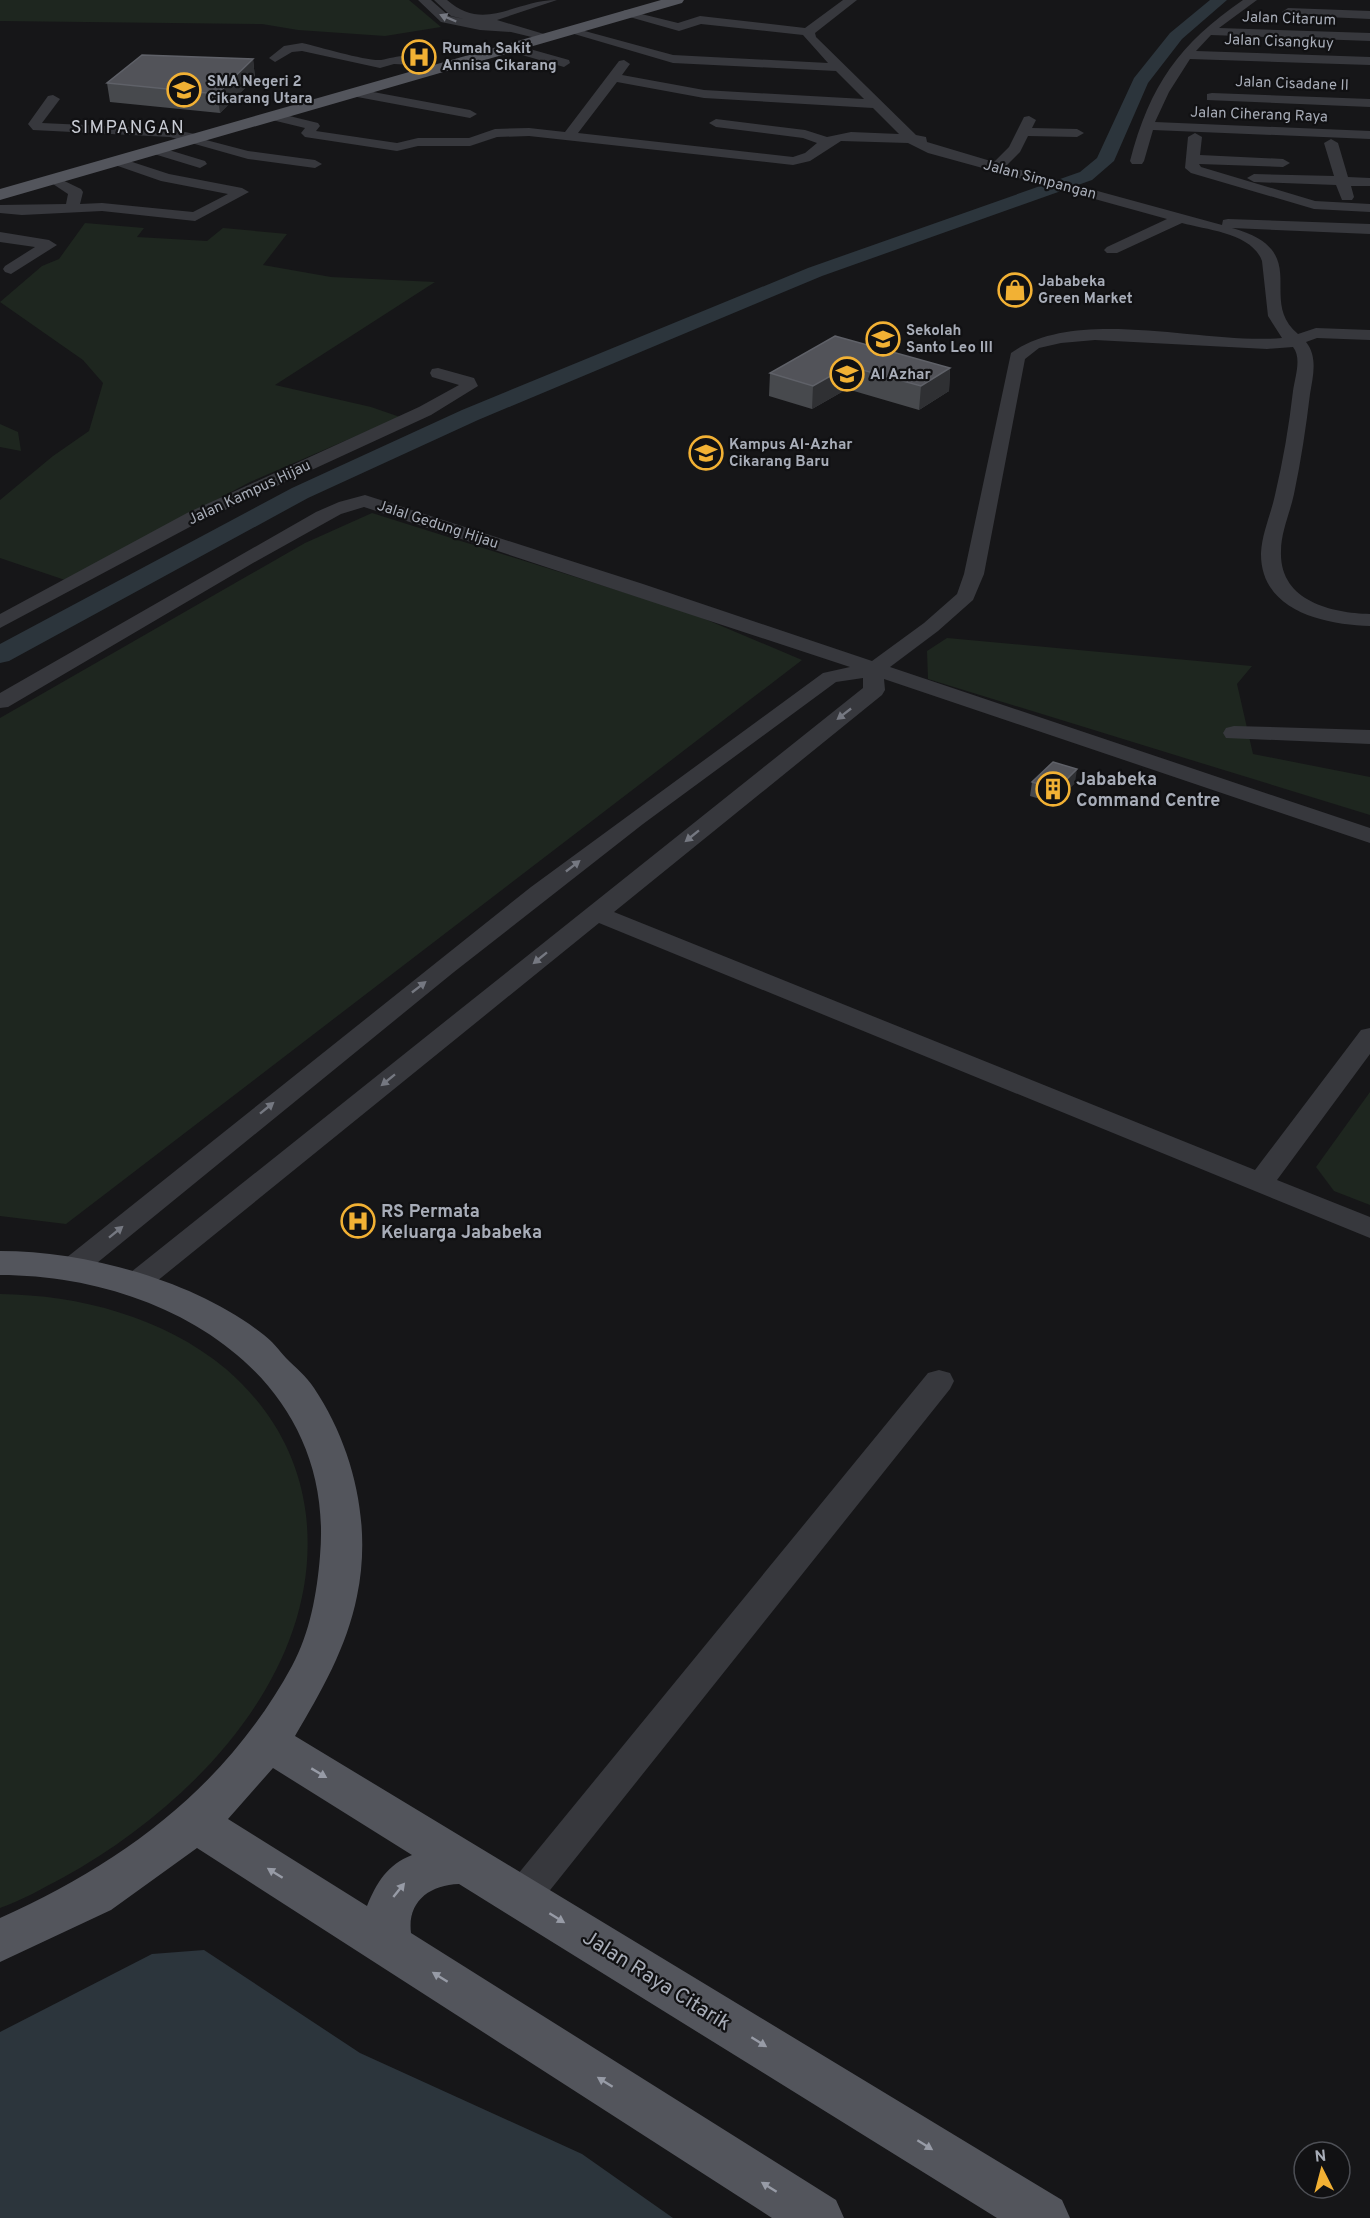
<svg xmlns="http://www.w3.org/2000/svg" width="1370" height="2218" font-family="Overpass,sans-serif">
	<style>
		.green { fill: #1e261f }
		.water { fill: #2c353c }
		.lines { fill: none; stroke-linecap: round; stroke-linejoin: round }
		.river { fill: #2c353c; fill-rule: evenodd }
		.minor { fill: #37383d; fill-rule: evenodd }
		.major { fill: #53555c; fill-rule: evenodd }
		.wall { fill: #47494d }
		.shaded-wall { fill: #2f3033 }
		.building { fill: #525359; stroke: #5f6168; stroke-width: 1.5 }
		.oneway { fill: #757881 }
		.oneway2 { fill: #979ba6 }
		.labels { text-anchor: middle; stroke-width: 4.5; stroke-linejoin: round; paint-order: stroke }
		.far-street-label { font-size: 15px; fill: #a8adb8; stroke: #111113 }
		.far-poi-label { font-size: 15px; font-weight: bold; fill: #a8adb8; stroke: #111113; text-anchor: start }
		.far-quarter-label { font-size: 18px; letter-spacing: 1.5px; fill: #c9ccd4; stroke: #111113 }
		.poi-label { font-size: 18px; font-weight: bold; fill: #a8adb8; stroke: #111113; text-anchor: start }
		.near-street-label { font-size: 21px; fill: #a8adb8; stroke: #111113 }
	</style>
	<rect width="100%" height="100%" fill="#161618"/>
	<path class="green" d="M0,0H409L441,27L385,36L298,30L262,24L0,21Z
		M85,223L144,228L137,237L207,241L223,228L287,234L263,265L331,277L435,282L275,385L371,407L400,417L250,482L65,580L0,558V500L53,456L89,431L103,383L83,360L0,302L42,266L59,259Z
		M0,424L18,432L21,451L0,447Z
		M372,513L693,614L802,660L66,1224L0,1216V718L305,543Z
		M947,638L1252,666L1237,684L1253,754L1370,777V815L928,679L927,651Z
		M1370,1092V1205L1334,1191L1316,1167Z
		M0,1294C79,1295 164,1317 226,1369C270,1407 299,1456 306,1515C324,1672 191,1807 64,1877C43,1888 23,1900 0,1908Z"/>
	<path class="water" d="M204,1950L360,2053L582,2154L673,2218H0V2032L152,1954Z"/>
	<g class="lines">
		<path class="river" d="M1210,0H1227L1182,39L1148,83L1114,161L1092,180L822,276L478,420L308,498L9,661L0,663V644L292,488L462,410L808,268L1080,172L1097,158L1134,78L1170,33Z"/>
		<path class="minor" d="M418,0H431L449,16L464,19L451,16L434,0H447C485,33 514,0 557,0L497,20L554,37L548,41L511,32L480,30L441,22Z
			M843,0H857L815,33L816,37L916,135L926,137L927,142L994,162L1009,147L1024,117L1029,116L1036,120L1032,128L1077,129L1084,133L1077,137L1028,136L1020,152L1006,166L1222,225L1223,220L1228,219L1370,224V234L1232,228C1315,251 1256,299 1298,334L1316,328L1370,330V340L1317,338L1306,342C1318,357 1313,376 1310,394C1306,427 1301,461 1294,494C1290,513 1281,532 1281,551C1279,601 1331,613 1370,614V626C1325,625 1260,611 1261,553C1262,533 1271,514 1275,495C1283,461 1289,426 1293,391C1295,377 1302,358 1293,347L1267,349L1095,340L1061,343L1039,348L1025,359L984,574L973,600L938,631L890,667L1370,828V843L884,679L885,690L882,695L614,912L1255,1170L1361,1030L1370,1028V1054L1277,1180L1370,1217V1238L599,923L146,1290L136,1293L126,1290L121,1283L126,1276L863,688V678L836,682L643,824L454,972L81,1276L71,1279L61,1276L56,1269L61,1262L531,887L823,673L850,667L364,507L341,514L253,563L8,707L0,708V693L316,512L339,502L365,495L643,584L872,661L924,623L957,594L964,574L1011,353C1078,305 1203,345 1282,338L1268,316L1262,261C1252,233 1207,230 1182,223L1117,253H1107L1104,250L1107,247L1167,219L928,153L908,143L841,141L810,161L793,165L529,136L497,137L470,146H418L397,151L305,137L301,133L305,128L272,120L270,117L277,113L318,123L320,126L316,131L397,143L418,138H469L495,129L529,128L565,132L619,61L624,60L630,64L622,75L704,90L864,99L836,71L673,63L564,31L570,27L673,55L828,63L803,35L701,24L679,31L619,14L625,10L678,23L700,16L805,28ZM617,82L704,98L873,108L899,134L851,132L827,137L805,130L716,119L709,123L716,127L803,138L817,143L805,153L793,157L578,133Z
			M1243,0H1257L1219,28L1370,33V41L1211,35L1196,51L1370,57V65L1190,59L1169,92L1155,122L1370,131V139L1153,130L1144,161L1142,164H1132L1130,161C1150,85 1179,44 1243,0Z
			M1288,8L1370,11V19L1284,15L1282,12Z
			M302,43C320,47 365,61 381,60C393,58 411,51 421,61L415,65L394,64L380,68L302,51L292,52L275,62L269,58L284,46Z
			M512,44L569,60L570,63L564,67L508,51L506,48Z
			M357,89L470,110L477,114L470,118L352,96L350,93Z
			M1212,93L1370,99V107L1207,100V94Z
			M53,95L60,99L42,123L170,129L205,136L206,140L248,151L315,160L322,164L315,168L248,159L170,137L33,130L28,124L48,96Z
			M1195,133L1202,137L1200,155L1283,159L1290,163L1283,167L1199,164L1201,167L1315,201L1370,204V212L1314,209L1191,173L1185,168L1188,137Z
			M1331,139L1338,143L1348,177L1370,178V186H1351L1354,197L1352,200H1342L1336,185L1254,182L1247,178L1254,174L1334,176L1324,143Z
			M159,147L205,161L207,164L200,168L154,154L152,151Z
			M120,158L169,174L242,188L249,192L195,221L102,211L22,215L0,213V205L66,204L68,194L47,180L54,176L81,189L83,192L80,204L102,203L193,212L228,194L161,181L115,165V159Z
			M0,232L49,240L57,245L11,274L5,272L3,269L5,266L35,247L0,242Z
			M438,368L474,378L478,386L431,415L201,521L0,628V614L187,513L419,407L459,385L432,377L430,373L432,369Z
			M1234,726L1370,730V744L1226,738L1223,733L1226,728Z
			M939,1370L950,1373L954,1381L950,1389L535,1909L522,1914L509,1909L503,1897L509,1885L928,1373Z"/>
		<path class="major" d="M661,0H684L682,3L0,200V189Z
			M0,1251C87,1251 196,1281 264,1335C272,1341 279,1350 286,1358C295,1367 307,1377 314,1388C354,1448 372,1525 357,1596C347,1647 321,1692 295,1736L1062,2200L1070,2218H997L459,1884C429,1885 407,1902 411,1933L836,2200L844,2218H772L197,1848L111,1910L0,1962V1918C123,1863 226,1787 292,1666C310,1633 317,1593 320,1556C336,1373 163,1275 0,1275ZM273,1768L412,1855C387,1865 377,1882 367,1906L228,1819Z"/>
	</g>
	<path class="wall" d="M253,59L255,78L220,113L110,102L107,83Z
		M835,336L950,368L949,391L919,410L847,389L812,409L769,396L770,373Z
		M1032,782L1075,783L1054,803L1030,796Z"/>
	<path class="shaded-wall" d="M253,59L255,78L220,113L217,94Z
		M848,366L847,389L812,409L813,386Z
		M950,368L949,391L919,410L921,386Z
		M1077,769L1075,783L1054,803L1056,790Z"/>
	<path class="building" d="M142,55L253,59L217,94L107,83Z
		M835,336L950,368L921,386L848,366L813,386L770,373Z
		M1053,762L1077,769L1056,790L1032,782Z"/>
	<defs><path id="oneway-solid" d="M-6-.8H1V-3.2L6.5 0L1 3.2V.8H-6Z" transform="scale(1.5)"/></defs>
	<g class="oneway">
		<use href="#oneway-solid" transform="translate(448 18) rotate(-157)"/>
		<use href="#oneway-solid" transform="translate(844 714) rotate(142)"/>
		<use href="#oneway-solid" transform="translate(692 836) rotate(141)"/>
		<use href="#oneway-solid" transform="translate(573 866) rotate(-38)"/>
		<use href="#oneway-solid" transform="translate(540 958) rotate(141)"/>
		<use href="#oneway-solid" transform="translate(419 987) rotate(-38)"/>
		<use href="#oneway-solid" transform="translate(388 1080) rotate(141)"/>
		<use href="#oneway-solid" transform="translate(267 1108) rotate(-39)"/>
		<use href="#oneway-solid" transform="translate(116 1232) rotate(-39)"/>
	</g>
	<g class="oneway2">
		<use href="#oneway-solid" transform="translate(319 1773) rotate(31)"/>
		<use href="#oneway-solid" transform="translate(275 1873) rotate(-148)"/>
		<use href="#oneway-solid" transform="translate(399 1890) rotate(-51)"/>
		<use href="#oneway-solid" transform="translate(557 1918) rotate(32)"/>
		<use href="#oneway-solid" transform="translate(440 1977) rotate(-148)"/>
		<use href="#oneway-solid" transform="translate(759 2042) rotate(32)"/>
		<use href="#oneway-solid" transform="translate(605 2082) rotate(-148)"/>
		<use href="#oneway-solid" transform="translate(925 2145) rotate(32)"/>
		<use href="#oneway-solid" transform="translate(769 2187) rotate(-148)"/>
	</g>
	<defs>
		<g id="hospital-ring" transform="scale(1.725)"><circle r="9.5" fill="#111113" stroke="#f2b134" stroke-width="1.5"/><path d="M-5-5h3v3.5h4V-5h3V5h-3V1.5h-4V5h-3Z" fill="#f2b134"/></g>
		<g id="school-ring" transform="scale(1.725)"><circle r="9.5" fill="#111113" stroke="#f2b134" stroke-width="1.5"/><path d="M0-5L7-2L0 1L-7-2ZM-4 1L0 2.5L4 1V4Q0 6-4 4Z" fill="#f2b134"/></g>
		<g id="shop-ring" transform="scale(1.725)"><circle r="9.5" fill="#111113" stroke="#f2b134" stroke-width="1.5"/><path d="M-5-2.5h2.3a2.7 3.5 0 0 1 5.4 0H5L5.5 6h-11ZM-1.5-2.5h3a1.5 2.3 0 0 0-3 0Z" fill="#f2b134"/></g>
		<g id="building-ring" transform="scale(1.725)"><circle r="9.5" fill="#111113" stroke="#f2b134" stroke-width="1.5"/><path d="M-4-6H4V6H1V3H-1V6H-4ZM-2.5-4.3h1.7v1.8h-1.7ZM.8-4.3h1.7v1.8H.8ZM-2.5-1h1.7V.8h-1.7ZM.8-1h1.7V.8H.8Z" fill="#f2b134"/></g>
	</defs>
	<g fill-rule="evenodd">
		<use href="#hospital-ring" x="419" y="57"/>
		<use href="#school-ring" x="184" y="90"/>
		<use href="#shop-ring" x="1015" y="290"/>
		<use href="#school-ring" x="883" y="339"/>
		<use href="#school-ring" x="847" y="374"/>
		<use href="#school-ring" x="706" y="453"/>
		<use href="#building-ring" x="1053" y="789"/>
		<use href="#hospital-ring" x="358" y="1221"/>
	</g>
	<g class="labels">
		<g class="far-street-label">
			<text transform="translate(1289 18) rotate(2)" y="5">Jalan Citarum</text>
			<text transform="translate(1279 41) rotate(2)" y="5">Jalan Cisangkuy</text>
			<text transform="translate(1292 83) rotate(2)" y="5">Jalan Cisadane II</text>
			<text transform="translate(1259 114) rotate(2)" y="5">Jalan Ciherang Raya</text>
			<text transform="translate(1040 179) rotate(15)" y="5">Jalan Simpangan</text>
			<text transform="translate(249 492) rotate(-25)" y="5">Jalan Kampus Hijau</text>
			<text transform="translate(438 524) rotate(18)" y="5">Jalal Gedung Hijau</text>
		</g>
		<g class="far-poi-label">
			<text x="442" y="53">Rumah Sakit<tspan x="442" dy="17">Annisa Cikarang</tspan></text>
			<text x="207" y="86">SMA Negeri 2<tspan x="207" dy="17">Cikarang Utara</tspan></text>
			<text x="1038" y="286">Jababeka<tspan x="1038" dy="17">Green Market</tspan></text>
			<text x="906" y="335">Sekolah<tspan x="906" dy="17">Santo Leo III</tspan></text>
			<text x="870" y="379">Al Azhar</text>
			<text x="729" y="449">Kampus Al-Azhar<tspan x="729" dy="17">Cikarang Baru</tspan></text>
		</g>
		<g class="far-quarter-label">
			<text x="128" y="133">SIMPANGAN</text>
		</g>
		<g class="poi-label">
			<text x="1076" y="785">Jababeka<tspan x="1076" dy="21">Command Centre</tspan></text>
			<text x="381" y="1217">RS Permata<tspan x="381" dy="21">Keluarga Jababeka</tspan></text>
		</g>
		<g class="near-street-label">
			<text transform="translate(657 1980) rotate(32)" y="7">Jalan Raya Citarik</text>
		</g>
	</g>
	<g transform="translate(1322 2170) rotate(354)"><circle r="28" fill="#111113" stroke="#4d4f55" stroke-width="1.5"/>
	<path d="M0-4.5L10 22L0 15L-10 22Z" fill="#f2b134"/>
	<text y="-9" font-size="16" font-weight="bold" text-anchor="middle" fill="#a8adb8">N</text>
	</g>
</svg>
